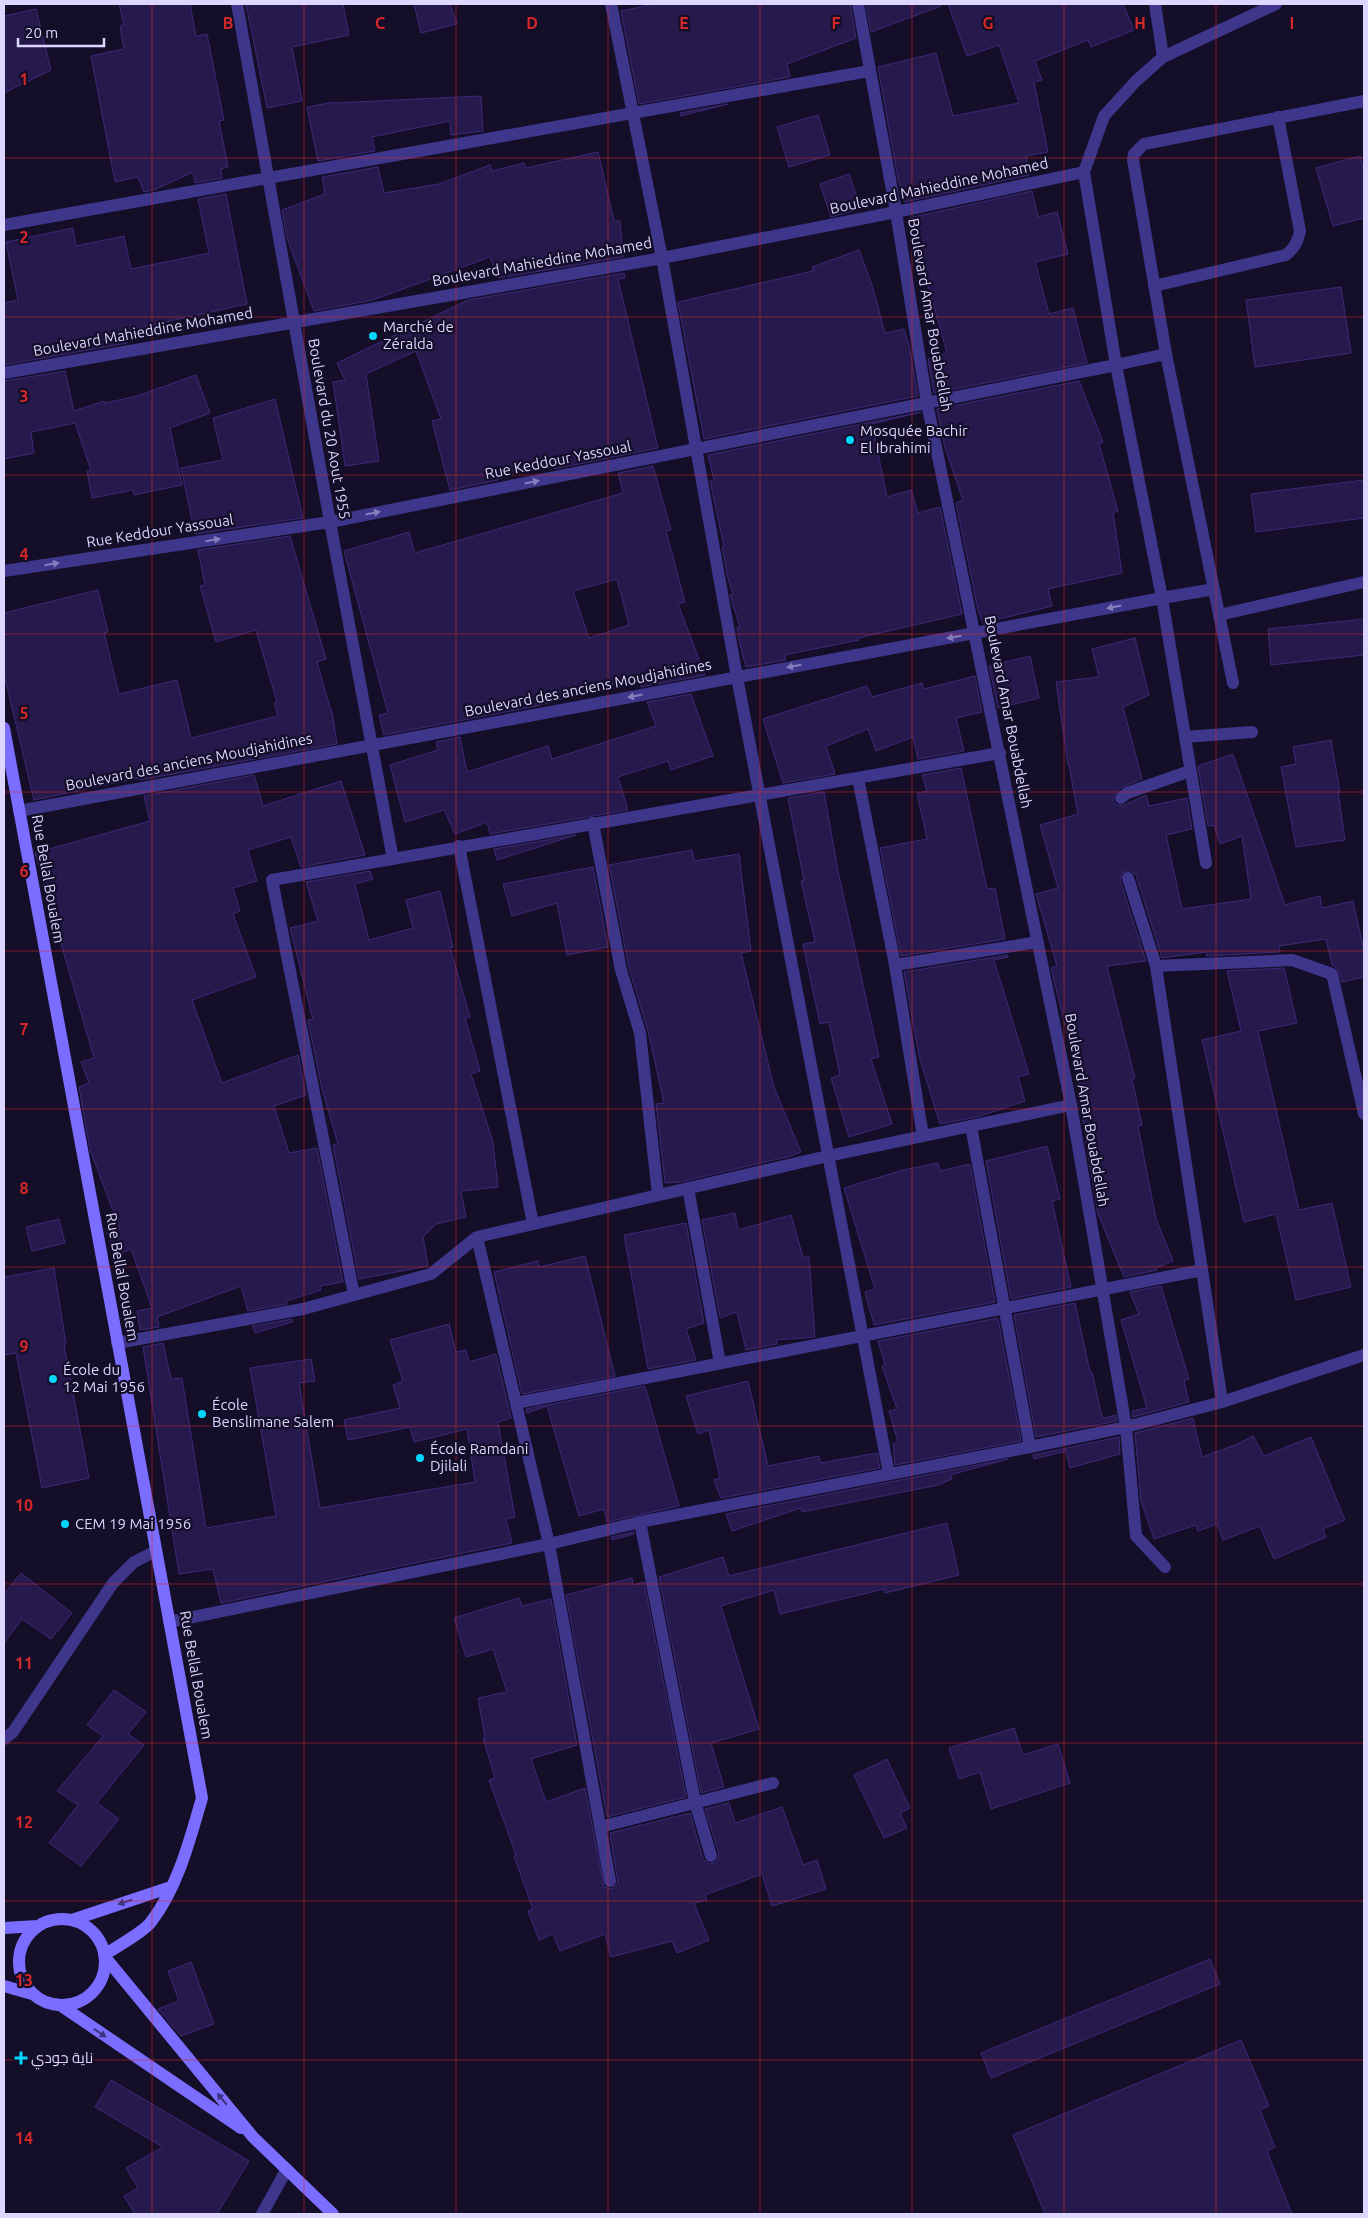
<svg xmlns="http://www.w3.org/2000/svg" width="1368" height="2218" font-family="Ubuntu,Cairo,sans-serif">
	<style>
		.building { fill: #26194b; stroke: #3e2979; fill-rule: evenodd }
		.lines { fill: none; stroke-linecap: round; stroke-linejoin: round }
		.lane { stroke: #3e368b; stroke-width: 12 }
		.street { stroke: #3e368b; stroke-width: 12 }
		.secondary { stroke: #7a6dff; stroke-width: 12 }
		.oneway { fill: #867ebf }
		.oneway2 { fill: #3d347f }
		.grid { fill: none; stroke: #d62828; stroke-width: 1; stroke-opacity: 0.55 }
		.poi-dot { fill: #02d7ff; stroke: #140e29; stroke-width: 2 }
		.labels { text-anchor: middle; stroke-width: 4.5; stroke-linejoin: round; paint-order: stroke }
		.street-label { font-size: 15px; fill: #ddd6ff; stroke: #140e29 }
		.poi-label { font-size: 15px; fill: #ddd6ff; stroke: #140e29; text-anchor: start }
		.grid-label { font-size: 16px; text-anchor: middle; font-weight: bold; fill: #d62828; stroke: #140e29; stroke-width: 4.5; stroke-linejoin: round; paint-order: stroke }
	</style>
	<rect width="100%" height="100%" fill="#140e29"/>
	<path class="building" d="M119,4H190L196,36L207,34L224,120L219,121L228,167L221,169L222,178L195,183L193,172L154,190L144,192L138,177L115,182L91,56L124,49L120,26L124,25Z
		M246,4H343L349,35L292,47L302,101L267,108Z
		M414,4H450L457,24L421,33Z
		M654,4H850L856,38L787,64L790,77L639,104L621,11Z
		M866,4H941V6L871,32Z
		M948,4H1123L1134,30L1091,47L1088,40L1035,61L1042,80L1034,82L1048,152L1026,156L1029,175L905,202L898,179L878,67L936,53L953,116L1019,103L999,45L967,56Z
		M36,9L51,70L4,93V16Z
		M481,96L483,131L451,135L450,121L372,137L375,151L318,161L307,107L334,102V103Z
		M728,104L681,116L680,113Z
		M818,115L830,155L789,167L777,127Z
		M598,152L614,221H620L623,257L499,278L490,257L373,300L314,311L287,238L282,210L325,194L322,177L378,167L384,193L439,184L490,165L492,171L524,163L526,168Z
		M1360,156L1364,171V218L1333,226L1316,168Z
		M849,174L861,209L831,217L820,184Z
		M1032,191L1038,217L1057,212L1068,254L1035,262L1049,314L1073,308L1087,363L934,393L928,359L947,353L909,218Z
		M226,194L247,304L125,331L127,343L4,365V303L18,300L6,242L73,228L76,246L124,236L131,269L209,253L198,199Z
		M859,250L872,285L885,333L904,329L909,345L918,396L704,439L678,302L813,271L812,267Z
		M624,273L625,278L618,279L658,448L554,469L551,459L498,477V480L450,490L432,421L441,419L416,351L366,374L379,461L345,466L333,382L345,380L337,363L468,300Z
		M1341,287L1351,353L1255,367L1246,300Z
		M65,371L74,411L104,401L105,403L137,396L196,375L210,413L170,428L182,485L134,495L133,490L92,498L87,471H91L75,423L31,432L34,453L4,459V381Z
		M1079,381L1103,442L1099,444L1118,511L1113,513L1122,573L1048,589L1052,606L983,623L978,610L956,503L963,500L945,448L937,409Z
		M275,399L303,518L195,534L181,468L223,460L213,418Z
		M921,412L872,424L887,497L911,490L918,513L940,507L962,614L858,638L859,640L784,655L786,660L746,667L740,645L737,628L740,627L730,595L733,594L728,578L722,547H724L710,481L714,480L708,455Z
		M653,466L671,530L666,531L685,602L678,604L705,675L641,687L639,682L627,686L625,681L537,706L384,735L379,715L388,713L344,551L409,532L415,553L623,493L618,473ZM617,579L629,625L589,638L573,591Z
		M1364,480V518L1256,532L1251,494Z
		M290,536L326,659L317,662L331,711H332L337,744L140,780L139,778L34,800L4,674V613L98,590L108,632L104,633L119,694L177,680L191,738L278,716L274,703L277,702L256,630L216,642L200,586L205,585L198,550Z
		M1364,619V655L1271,665L1268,629Z
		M1135,638L1149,695L1123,707L1142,779L1122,787L1114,795L1113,800L1115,804L1122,806L1146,795L1149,806L1187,798L1192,829L1166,835L1182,909L1251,899L1242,836L1220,844L1214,825L1208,826L1198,766L1233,754L1285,905L1320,896L1322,908L1353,901L1364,951V977L1342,982L1338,969L1332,965L1326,939L1279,946L1280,952L1207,956L1206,952L1162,958L1136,875L1129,870L1122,873L1120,880L1146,961L1107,966L1135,1078L1132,1079L1142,1125L1138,1126L1156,1219L1173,1261L1156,1268L1157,1270L1124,1277L1098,1214L1085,1137H1087L1078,1100L1083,1099L1051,968L1057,966L1036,894L1058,888L1040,825L1078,814L1069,765H1068L1056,682L1099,677L1092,649Z
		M1030,656L1039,698L998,708L989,666Z
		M975,676L982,712L956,718L964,751L918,759L913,737L876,751L868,729L826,746L835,774L783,783L763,719L867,686L872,697L922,683L924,689Z
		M691,694L713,756L671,770L668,761L618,777L628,810L490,834L487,822L455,834L444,810L405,822L390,765L438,750L436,742L460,737L467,772L548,746L552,759L656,726L647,702Z
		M1331,740L1340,792H1338L1345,840L1296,847L1281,767L1296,764L1293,747Z
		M961,768L987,889L995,888L1005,939L901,956L880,848L927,839L917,793L927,791L922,775Z
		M254,775L263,806L341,781L365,855L301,867L291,837L248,850L257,881L233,888L240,911L233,914L256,977L192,1000L222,1083L298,1055L306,1095L274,1106L289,1153L317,1148L343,1282L320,1286L321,1290L286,1301L287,1304L248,1311L241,1286L157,1317L159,1327L140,1330L137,1311L152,1308L131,1249L115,1255L107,1233L120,1229L90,1150L79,1087L89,1083L81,1062L94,1058L35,853L150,821L144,796Z
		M824,792L838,871L879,1057L871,1059L892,1124L849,1137L831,1078L840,1075L829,1022L820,1024L803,944L815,942L801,881H804L788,798Z
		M576,835L497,860L494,849Z
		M692,850L694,861L739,854L751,951L741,953L774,1087L801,1152L791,1156L680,1182L665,1183L656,1104L664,1103L648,1031L629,968L609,865Z
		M593,867L608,947L567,955L557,903L512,916L503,884Z
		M370,871L373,879L355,884L369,940L413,928L406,900L440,891L453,947H450L470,1017L465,1018L480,1071L471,1074L493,1142L498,1187L461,1191L466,1217L436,1224L423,1237L428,1266L359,1279L333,1145L338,1144L322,1089L308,1020L313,1019L290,928L318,921L306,882Z
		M1008,955V957L994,960L1029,1074L1018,1077L1025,1101L977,1117L940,1124L919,1056L904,972Z
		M1284,968L1297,1023L1258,1031L1299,1210L1332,1203L1351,1287L1296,1300L1276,1214L1244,1222L1202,1040L1241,1031L1227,971Z
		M1047,1146L1060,1199L1052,1201L1071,1287L1011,1299L986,1161Z
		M938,1163L940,1171L970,1164L995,1302L874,1325L865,1292L875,1289L844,1188L903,1170Z
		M735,1213L738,1230L791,1215L803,1257H809L815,1337L776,1340L777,1344L746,1350L737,1312L720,1318L702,1220Z
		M59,1219L65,1243L32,1251L26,1227Z
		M686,1223L704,1323L686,1329L696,1360L648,1369L624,1235Z
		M585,1256L615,1376L522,1394L494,1272L538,1261L539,1267Z
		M54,1268L66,1344L64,1345L89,1478L42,1488L16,1353L4,1355V1277Z
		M1161,1286L1189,1379L1184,1381L1189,1402L1133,1417L1132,1411L1147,1408L1121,1320L1139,1314L1130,1292Z
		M1075,1303L1090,1372H1092L1102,1417L1104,1418L1116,1415L1117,1421L1036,1437L1014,1315Z
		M998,1318L1021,1441L895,1465L893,1444L898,1442L889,1411L897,1409L882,1366L885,1365L878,1341Z
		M292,1319V1322L255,1333L253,1326Z
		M449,1324L456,1352L466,1350L469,1362L496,1354L511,1418L498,1422L515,1517L506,1519L512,1543L221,1603L213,1569L179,1574L143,1347L163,1343L171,1379L182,1378L206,1528L276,1516L250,1368L311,1359L315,1381L299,1383L320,1508L475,1482L467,1429L414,1442L410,1427L348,1440L344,1420L400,1408L393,1385L403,1381L390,1340Z
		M748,1381L768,1466L819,1456L820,1463L877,1453L880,1468L721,1498L714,1480L720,1478L709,1430L698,1434L686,1396Z
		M645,1386L679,1506L607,1522L604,1509L579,1516L547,1406L527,1413L526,1409Z
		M1193,1418L1202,1457L1235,1445L1253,1436L1264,1456L1311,1437L1345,1520L1323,1529L1326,1537L1274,1559L1260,1526L1223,1540L1217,1524L1198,1531L1196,1525L1154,1539L1141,1501L1135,1433Z
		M1119,1437L1120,1454L1070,1468L1066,1451L1034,1459L1033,1455Z
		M1008,1459L950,1475L952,1479L938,1485L802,1512L801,1508L732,1531L726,1514Z
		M947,1523L959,1575L885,1593L884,1589L780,1614L774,1590L721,1606L759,1729L711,1743L724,1787L701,1793L659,1577L723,1557L729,1576Z
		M634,1532V1534L612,1540L611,1537Z
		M21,1573L72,1613L51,1639L22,1619L4,1643V1594Z
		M632,1578L633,1585L644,1582L686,1797L607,1817L566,1595Z
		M519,1598L522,1606L551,1599L577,1745L531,1759L546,1802L585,1788L604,1887L612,1889L618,1883L610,1833L690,1813L703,1859L709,1864L717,1862L719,1854L705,1809L729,1803L735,1823L782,1807L803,1865L817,1860L826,1889L772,1906L762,1874L705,1895L707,1900L694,1903L709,1940L677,1953L672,1941L611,1957L605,1934L560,1951L553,1934L539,1940L528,1911L533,1909L514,1856L516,1855L489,1780L495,1778L483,1738L485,1737L478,1698L507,1692L493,1649L466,1657L454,1618Z
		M114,1690L146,1712L128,1734L144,1745L97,1803L119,1819L81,1866L49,1843L78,1805L57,1791L103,1736L87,1725Z
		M1014,1728L1023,1755L1058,1744L1070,1783L991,1809L980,1772L959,1779L949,1748Z
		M887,1759L910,1808L900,1813L907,1828L884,1838L854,1775Z
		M1210,1959L1220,1984L991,2078L981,2053Z
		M191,1962L214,2024L181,2036L158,2009L179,2001L168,1971Z
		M1241,2040L1269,2106L1260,2110L1275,2147L1267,2151L1292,2214H1045L1013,2135Z
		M111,2080L249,2161L217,2214H135L124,2196L138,2188L126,2168L163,2147L95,2107Z"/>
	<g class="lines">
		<path class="lane" d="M1154,286L1286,255C1294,248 1298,242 1300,231L1278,117
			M1116,365L1166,354
			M1162,598L1214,589
			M1219,615L1364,582
			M1233,683L1166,354L1133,160L1134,154L1144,144L1364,101
			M4,1739L13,1732L113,1583L134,1562L156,1551"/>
		<path class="street" d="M237,4L330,522L393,859
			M611,4L662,258L737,677L889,1474
			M858,4L896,212L927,403L1071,1105L1126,1427L1136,1536L1165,1567
			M1155,4L1163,57
			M4,225L869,71
			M4,373L662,258L896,212L1084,172
			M4,571L330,522L1116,365
			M1185,737L1252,732
			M858,778L895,965L923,1136
			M1121,798L1127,793L1190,771
			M19,811L1162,598
			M593,823L621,970L640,1033L658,1195
			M459,846L533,1224
			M1206,863L1162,598L1116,365L1084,172L1104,116L1136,81L1163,57L1276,4
			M1128,878L1156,966L1292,960L1332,974L1364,1114
			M895,965L1038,942
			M1156,966L1222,1402
			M971,1126L1030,1447
			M688,1188L720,1363
			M477,1237L549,1544L610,1881
			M354,1295L272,880L1000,753
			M117,1343L303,1309L431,1274L477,1237L828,1156L1071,1105
			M516,1403L1202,1270
			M640,1522L695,1802L711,1856
			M169,1622L549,1544L640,1522L1030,1447L1126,1427L1222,1402L1364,1355
			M600,1827L773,1783
			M262,2214L287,2169"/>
		<path class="secondary" d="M4,728L202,1798C190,1839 178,1887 151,1922C144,1932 116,1947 104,1955
			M19 1962a43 43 0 1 1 86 0a43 43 0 1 1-86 0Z
			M72,1920L171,1887
			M4,1928L37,1926
			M105,1957L253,2137L333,2214
			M4,1986L32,1994
			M60,2005L241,2128"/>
	</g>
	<defs><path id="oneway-solid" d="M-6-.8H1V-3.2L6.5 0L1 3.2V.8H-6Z" transform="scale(1.25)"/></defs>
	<g class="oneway">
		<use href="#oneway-solid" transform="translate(532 482) rotate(-11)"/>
		<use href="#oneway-solid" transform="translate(373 513) rotate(-11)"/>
		<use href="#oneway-solid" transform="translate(213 540) rotate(-9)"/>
		<use href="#oneway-solid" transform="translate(52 564) rotate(-9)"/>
		<use href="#oneway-solid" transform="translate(1114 607) rotate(169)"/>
		<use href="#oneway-solid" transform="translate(954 637) rotate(170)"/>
		<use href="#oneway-solid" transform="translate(794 666) rotate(170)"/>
		<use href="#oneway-solid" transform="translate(635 696) rotate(169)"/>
	</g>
	<g class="oneway2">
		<use href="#oneway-solid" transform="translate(125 1902) rotate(162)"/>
		<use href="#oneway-solid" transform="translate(100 2033) rotate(34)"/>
		<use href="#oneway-solid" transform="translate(222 2099) rotate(-130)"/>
	</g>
	<path class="grid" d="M152,4V2214M304,4V2214M456,4V2214M608,4V2214M760,4V2214M912,4V2214M1064,4V2214M1216,4V2214M4,158H1364M4,317H1364M4,475H1364M4,634H1364M4,792H1364M4,951H1364M4,1109H1364M4,1267H1364M4,1426H1364M4,1584H1364M4,1743H1364M4,1901H1364M4,2060H1364"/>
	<g class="poi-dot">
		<circle cx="373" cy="336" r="5"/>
		<circle cx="850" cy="440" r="5"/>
		<circle cx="53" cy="1379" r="5"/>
		<circle cx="202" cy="1414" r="5"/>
		<circle cx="420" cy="1458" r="5"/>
		<circle cx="65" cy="1524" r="5"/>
		<path d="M18.5 2050.5h5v5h5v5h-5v5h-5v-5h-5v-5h5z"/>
	</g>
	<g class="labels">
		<g class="street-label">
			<text transform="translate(939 186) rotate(-12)" y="5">Boulevard Mahieddine Mohamed</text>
			<text transform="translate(542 262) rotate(-10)" y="5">Boulevard Mahieddine Mohamed</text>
			<text transform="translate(930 315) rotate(80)" y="5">Boulevard Amar Bouabdellah</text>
			<text transform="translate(143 332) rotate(-10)" y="5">Boulevard Mahieddine Mohamed</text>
			<text transform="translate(329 429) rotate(80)" y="5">Boulevard du 20 Aout 1955</text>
			<text transform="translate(558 460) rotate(-11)" y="5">Rue Keddour Yassoual</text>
			<text transform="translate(160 531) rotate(-9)" y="5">Rue Keddour Yassoual</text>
			<text transform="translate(588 688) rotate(-11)" y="5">Boulevard des anciens Moudjahidines</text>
			<text transform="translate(1008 712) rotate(79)" y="5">Boulevard Amar Bouabdellah</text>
			<text transform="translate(189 762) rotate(-11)" y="5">Boulevard des anciens Moudjahidines</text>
			<text transform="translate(48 879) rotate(80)" y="5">Rue Bellal Boualem</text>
			<text transform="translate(1087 1110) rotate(80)" y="5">Boulevard Amar Bouabdellah</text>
			<text transform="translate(122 1277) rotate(80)" y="5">Rue Bellal Boualem</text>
			<text transform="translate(196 1675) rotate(80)" y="5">Rue Bellal Boualem</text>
		</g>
		<g class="poi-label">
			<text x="383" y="332">Marché de<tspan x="383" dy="17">Zéralda</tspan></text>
			<text x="860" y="436">Mosquée Bachir<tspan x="860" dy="17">El Ibrahimi</tspan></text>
			<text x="63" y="1375">École du<tspan x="63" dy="17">12 Mai 1956</tspan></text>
			<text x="212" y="1410">École<tspan x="212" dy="17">Benslimane Salem</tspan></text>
			<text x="430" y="1454">École Ramdani<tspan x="430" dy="17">Djilali</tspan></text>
			<text x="75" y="1529">CEM 19 Mai 1956</text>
			<text x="31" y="2063">ناية جودي</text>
		</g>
	</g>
	<g class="grid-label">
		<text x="228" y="29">B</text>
		<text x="380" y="29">C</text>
		<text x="532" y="29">D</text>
		<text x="684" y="29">E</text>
		<text x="836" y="29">F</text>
		<text x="988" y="29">G</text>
		<text x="1140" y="29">H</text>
		<text x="1292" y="29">I</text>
		<text x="24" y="85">1</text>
		<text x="24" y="243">2</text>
		<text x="24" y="402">3</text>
		<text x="24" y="560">4</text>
		<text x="24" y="719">5</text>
		<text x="24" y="877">6</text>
		<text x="24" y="1035">7</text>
		<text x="24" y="1194">8</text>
		<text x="24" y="1352">9</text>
		<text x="24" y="1511">10</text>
		<text x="24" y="1669">11</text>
		<text x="24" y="1828">12</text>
		<text x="24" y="1986">13</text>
		<text x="24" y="2144">14</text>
	</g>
	<rect width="1368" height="2218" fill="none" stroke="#ddd6ff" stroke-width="10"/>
	<path d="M18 38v8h86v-8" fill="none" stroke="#ddd6ff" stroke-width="2.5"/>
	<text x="25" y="38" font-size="15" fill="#ddd6ff" stroke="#140e29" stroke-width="4" paint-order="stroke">20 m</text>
</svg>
